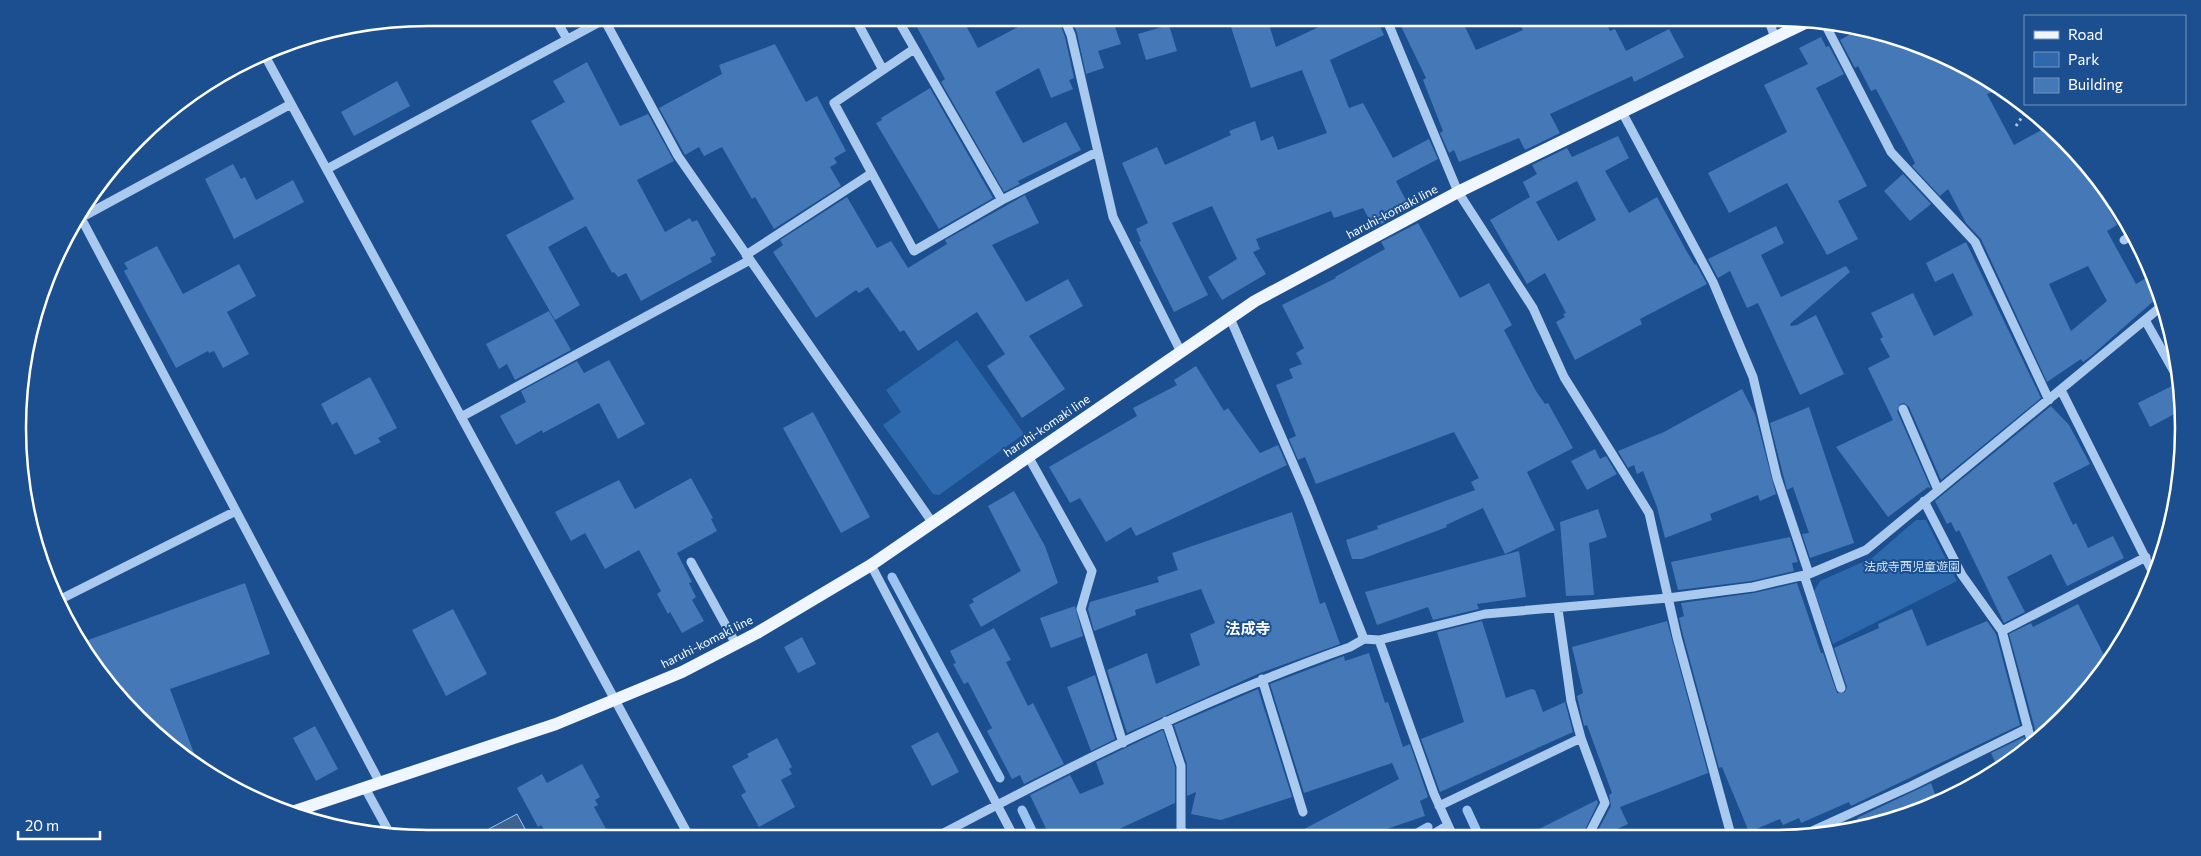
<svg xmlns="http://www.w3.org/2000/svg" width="2201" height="856" font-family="Commissioner,'Noto Sans JP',sans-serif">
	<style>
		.green { fill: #2e69ad }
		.water { fill: #3c6290; stroke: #9cc4f0 }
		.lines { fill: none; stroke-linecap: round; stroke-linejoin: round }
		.stream { stroke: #9cc4f0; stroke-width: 9 }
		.building { fill: #4478b7; fill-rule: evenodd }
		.path { stroke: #a9c9ee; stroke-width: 3; stroke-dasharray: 2.5 4; stroke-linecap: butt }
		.minor { stroke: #a9c9ee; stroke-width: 9 }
		.major { stroke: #f0f6ff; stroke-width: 12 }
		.labels { text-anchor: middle; stroke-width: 4; stroke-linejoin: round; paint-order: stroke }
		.street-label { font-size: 12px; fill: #fff; stroke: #1b4f8f }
		.park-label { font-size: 12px; fill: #cfe3fa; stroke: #1b4f8f }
		.quarter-label { font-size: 15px; font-weight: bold; fill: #fff; stroke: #1b4f8f }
		.rim { fill: none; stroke: #fff; stroke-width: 2.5 }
	</style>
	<rect width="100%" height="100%" fill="#1b4f8f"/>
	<path class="green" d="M957,340L1024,434L939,495L933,494L883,425L901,412L886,390Z
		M1916,520H1926L1957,581L1833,644L1814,591L1820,581L1872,558Z"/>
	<path class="water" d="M517,814L530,838H472Z"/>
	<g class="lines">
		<path class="stream" d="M892,577L1000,778
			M1022,810L1035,837
			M1467,810L1479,836
			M1412,836L1428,827"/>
	</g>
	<path class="building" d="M912,18H962L978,48L1035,18H1058L1065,37L1074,78L1069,80L1073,89L1051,98L1039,68L995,92L1023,143L1066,122L1081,150L1018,181L1020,184L1004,192L941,82L945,79Z
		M1071,18H1112L1121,44L1098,51L1104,68L1086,74L1077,33Z
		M1228,18H1267L1276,47L1338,18H1376L1384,35L1330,60L1349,108L1363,103L1393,158L1429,139L1438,159L1396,181L1410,208L1374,228L1363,208L1334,218L1331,211L1256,239L1260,249L1253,252L1266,274L1222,300L1208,277L1237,259L1212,206L1172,223L1208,295L1174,312L1139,242L1141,241L1136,229L1148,223L1122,163L1157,147L1165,165L1231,135L1229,131L1255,121L1261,141L1273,136L1278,150L1327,133L1302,70L1251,88Z
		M1397,18H1461L1476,50L1523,30L1517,18H1552L1556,26L1576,18H1604L1610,31L1615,29L1626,51L1669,29L1684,57L1634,82L1632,76L1550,114L1560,133L1525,150L1519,138L1459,162L1454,150L1449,153L1440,133L1443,131L1423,80L1426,78Z
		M1169,25L1177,51L1146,60L1138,34Z
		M1856,31L1905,39L1978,72L2001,89L1987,94L2014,145L2045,128H2052L2098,178L2108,193L2102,196L2117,225L2107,231L2136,284L2146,278L2157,298L2091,356L2083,362L2081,359L2047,382L1981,239L1966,223L1948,189L1940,196L1912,166L1915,163L1876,89L1871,91L1858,66L1855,68L1840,40ZM2088,266L2107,301L2071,331L2049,284Z
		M1821,37L1826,47L1829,46L1844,74L1816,88L1867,186L1838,201L1858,239L1827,255L1787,183L1729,213L1708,173L1787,132L1764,85L1808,64L1799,48Z
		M775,44L806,102L817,96L846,151L834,158L837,163L830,167L841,186L774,229L755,197L752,199L722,147L704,156L699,147L685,155L659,108L722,74L719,65Z
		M587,62L620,126L648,114L674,161L637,180L665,232L690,218L692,222L697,220L716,255L710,258L712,262L641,301L626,273L618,277L614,272L612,273L586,226L548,247L580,305L555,320L506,235L574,199L531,121L565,102L553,81Z
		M397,81L410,106L354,136L341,112Z
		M930,88L993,198L939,229L876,123L882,120L881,118Z
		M1618,136L1629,158L1605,171L1629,213L1657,197L1687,252L1695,265L1696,264L1707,284L1640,319L1642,324L1575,360L1556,322L1565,317L1563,314L1566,313L1545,273L1527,284L1490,220L1530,197L1523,182L1537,174L1532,165L1567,148L1572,157ZM1577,181L1596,220L1558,241L1536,202Z
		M233,164L241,179L245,177L256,200L293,180L304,202L234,239L205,179Z
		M1903,174L1931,204L1910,221L1884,191Z
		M1025,195L1039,223L992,245L1026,302L1068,279L1083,306L1029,336L1065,389L1022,418L987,366L1005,354L977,312L918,351L904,330L900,332L868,287L859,293L856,290L816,318L773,252L783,245L780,240L847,197L877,248L891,241L908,268L947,244L945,240Z
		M1418,223L1460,298L1489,283L1512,325L1504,330L1536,391L1545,404L1548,403L1573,448L1527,472L1555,530L1505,554L1483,508L1446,525L1447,527L1362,559H1352L1346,540L1378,529L1377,526L1475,490L1471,482L1479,478L1454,432L1316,484L1305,457L1298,460L1289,439L1296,436L1276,385L1293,378L1289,369L1302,364L1296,353L1304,348L1282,305L1336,278L1335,277L1385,249L1381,242Z
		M1776,226L1784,243L1761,255L1781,297L1846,266L1850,272L1790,324L1791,326L1797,325L1816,315L1844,374L1800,395L1758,303L1747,308L1730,271L1718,278L1708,259Z
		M1966,242L2041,398L1941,480L1909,407L1904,403L1900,404L1897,411L1931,489L1928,487L1888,517L1836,447L1893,420L1868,368L1890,357L1880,339L1883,337L1871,313L1913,293L1934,336L1973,315L1953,273L1935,282L1926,263Z
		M157,246L183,294L239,264L256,296L227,312L249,354L223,368L214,351L209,353L208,351L176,368L124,271L128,269L124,263Z
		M549,311L571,350L515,380L507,364L499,369L486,344Z
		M609,360L645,424L618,439L599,403L543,433L542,430L516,445L500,416L526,402L521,391L577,361L584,373Z
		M1196,366L1224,411L1228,408L1260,453L1278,445L1287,465L1136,536L1131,527L1106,542L1080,498L1070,503L1049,467L1137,416L1133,408L1177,385L1174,380Z
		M370,377L397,428L378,438L381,442L355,455L337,422L332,425L321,404Z
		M2174,385L2180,388L2182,410L2150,427L2138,403Z
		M1742,389L1755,414L1776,494L1760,501L1758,495L1710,514L1712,520L1665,538L1657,507L1643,471L1637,474L1634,465L1628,468L1618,451L1664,432Z
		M2051,406L2069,425L2090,464L2053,483L2073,525L2076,523L2088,548L2113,536L2124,558L2067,586L2051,554L2007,577L2025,612L2004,623L1959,530L1956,532L1951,522L1947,524L1935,501Z
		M1809,407L1854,543L1810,558L1802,534L1809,533L1793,487L1787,490L1770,423Z
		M813,412L870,517L841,533L783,428Z
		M1595,449L1600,459L1606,456L1617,474L1587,490L1571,461Z
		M691,478L713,518L711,519L717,531L677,553L692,582L689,583L696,597L692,600L704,621L682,633L670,612L668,614L657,594L661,591L639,550L605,569L585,533L571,541L555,512L619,480L635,509Z
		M1014,491L1045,546L1058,583L981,627L969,605L974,602L972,599L1021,571L988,506Z
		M1598,509L1607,537L1589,543L1594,595L1566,596L1560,522Z
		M1292,512L1320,604L1325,602L1340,644L1260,673L1127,733L1107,670L1147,653L1156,684L1200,665L1190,634L1215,623L1201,589L1135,610L1136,615L1094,631L1088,609L1090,602L1159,582L1157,577L1178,570L1172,553Z
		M1790,537L1798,562L1792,563L1794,571L1752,581L1678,590L1671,562Z
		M1519,551L1526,597L1477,604L1479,609L1433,620L1428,607L1377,625L1365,592Z
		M245,583L270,654L170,689L198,764L178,753L87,656L80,643Z
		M1797,583L1821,653H1823L1837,693L1845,692L1847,687L1834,648L1879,628L1878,624L1912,609L1927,646L1987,621L1996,634L2020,725L1851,806L1849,802L1801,823L1799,818L1783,825L1780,819L1749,832L1722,767L1719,768L1683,635L1679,618L1684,616L1681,603L1754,593Z
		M2078,604L2108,663L2043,737L2038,740L2009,634L2031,623L2033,627Z
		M1075,606L1083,636L1051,648L1040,618Z
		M453,609L487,674L446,696L412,630Z
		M1482,621L1506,698L1531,689L1535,690L1543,712L1565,702L1573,732L1440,792L1421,739L1464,722L1437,632Z
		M1667,621L1708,773L1620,807L1628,824L1615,830L1618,835L1595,836L1611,806L1609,795L1612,793L1587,725L1584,726L1577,696L1583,693L1572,647Z
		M994,628L1011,660L1006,662L1028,706L1033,703L1064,764L1024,784L1020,775L1012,779L987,731L992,728L968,682L964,684L953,664L956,663L950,651Z
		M802,637L816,664L798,673L784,647Z
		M1369,653L1385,703L1388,702L1403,747L1410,744L1428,797L1420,801L1425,816L1366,836H1291L1399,779L1392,763L1304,793L1270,684L1344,656L1345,661Z
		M1095,675L1115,739L1091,751L1067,687Z
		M1258,689L1292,797L1221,820L1191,814L1196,792L1187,796V764L1174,725Z
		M315,726L338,769L316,781L293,738Z
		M1163,730L1175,767V803L1102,837H1050L1030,795L1070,775L1080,794L1104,784L1096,762Z
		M938,732L959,772L932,786L911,746Z
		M2024,737L2027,747L1997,766L1991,753Z
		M777,738L792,767L789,769L792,774L781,780L795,807L759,827L741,795L746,792L732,766L749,757L747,754Z
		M582,764L600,797L595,800L598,805L594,807L611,838H550L541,825L538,827L517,788L542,774L547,783Z
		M1931,783L1938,802L1930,807L1861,826L1857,818Z
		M1597,800L1598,803L1582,836H1525Z"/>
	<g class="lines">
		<path class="path" d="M2016,126L2028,108"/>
		<path class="minor" d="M555,18L567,39
			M855,18L883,70
			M903,18L898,20L1002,200
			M1064,18L1071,35L1113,217L1181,352
			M1386,18L1458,192L1533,308L1564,377L1649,513L1677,637L1731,835
			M1768,18L1775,38
			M604,19L678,156L932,522
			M1826,26L1891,152L1975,242L2049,400
			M914,49L834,103L914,251L1002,200L1097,152
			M264,54L690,838
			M1622,112L1713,282L1753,377L1777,478L1809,574
			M327,169L607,18
			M81,218L380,783
			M73,222L291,104
			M2124,240L2134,234
			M746,255L872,173
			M1230,318L1308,498L1364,639
			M2145,320L2180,382
			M2061,390L2154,575
			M1903,409L1938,490
			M461,417L750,260
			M1028,456L1092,571L1081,609L1123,743
			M1924,501L1962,575L2002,631L2032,744
			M691,562L736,644
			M871,565L1014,837
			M1804,575L1841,688
			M57,601L236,511
			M2002,631L2146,557
			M1379,640L1434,794L1453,836
			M1262,679L1303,812
			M1166,721L1181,766V828L1185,837
			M1581,738L1605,803L1588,836
			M365,788L389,832
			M1439,806L1581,738L1571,701L1558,609
			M1803,835L1911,786L2028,728
			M1430,836L1448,825
			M936,837C1070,766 1207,697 1350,647L1364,639L1379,640L1485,614L1668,598L1753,587L1809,574L1866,550L2163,305"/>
		<path class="major" d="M289,813L556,724L682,672L757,633L871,565L1255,301L1458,192L1805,23"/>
	</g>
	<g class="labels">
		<g class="street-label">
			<text transform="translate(1392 212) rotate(-28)" y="4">haruhi-komaki line</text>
			<text transform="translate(1047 426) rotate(-34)" y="4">haruhi-komaki line</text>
			<text transform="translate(707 642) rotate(-27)" y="4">haruhi-komaki line</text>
		</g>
		<g class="park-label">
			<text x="1912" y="571">法成寺西児童遊園</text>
		</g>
		<g class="quarter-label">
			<text x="1248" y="634">法成寺</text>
		</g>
	</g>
	<path d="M0 0H2201V856H0ZM428 26H1773A402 402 0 0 1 2175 428V428A402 402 0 0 1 1773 830H428A402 402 0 0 1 26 428V428A402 402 0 0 1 428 26Z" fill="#1b4f8f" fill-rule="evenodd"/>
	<path class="rim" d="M428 26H1773A402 402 0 0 1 2175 428V428A402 402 0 0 1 1773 830H428A402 402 0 0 1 26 428V428A402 402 0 0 1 428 26Z"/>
	<rect x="2024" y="15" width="162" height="90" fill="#1b4f8f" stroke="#7695bc"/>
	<rect x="2034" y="31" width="25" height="8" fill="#f0f6ff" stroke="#7695bc"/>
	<text x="2068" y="40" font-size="15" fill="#ffffff">Road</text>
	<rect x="2034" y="52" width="25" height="15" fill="#2e69ad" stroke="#7695bc"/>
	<text x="2068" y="65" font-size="15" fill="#ffffff">Park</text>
	<rect x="2034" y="78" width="25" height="15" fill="#4478b7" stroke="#7695bc"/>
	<text x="2068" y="90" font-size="15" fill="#ffffff">Building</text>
	<path d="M18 831v8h82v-8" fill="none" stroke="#ffffff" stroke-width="2.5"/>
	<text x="25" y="831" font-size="15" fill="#ffffff" stroke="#1b4f8f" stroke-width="4" paint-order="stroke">20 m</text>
</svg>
